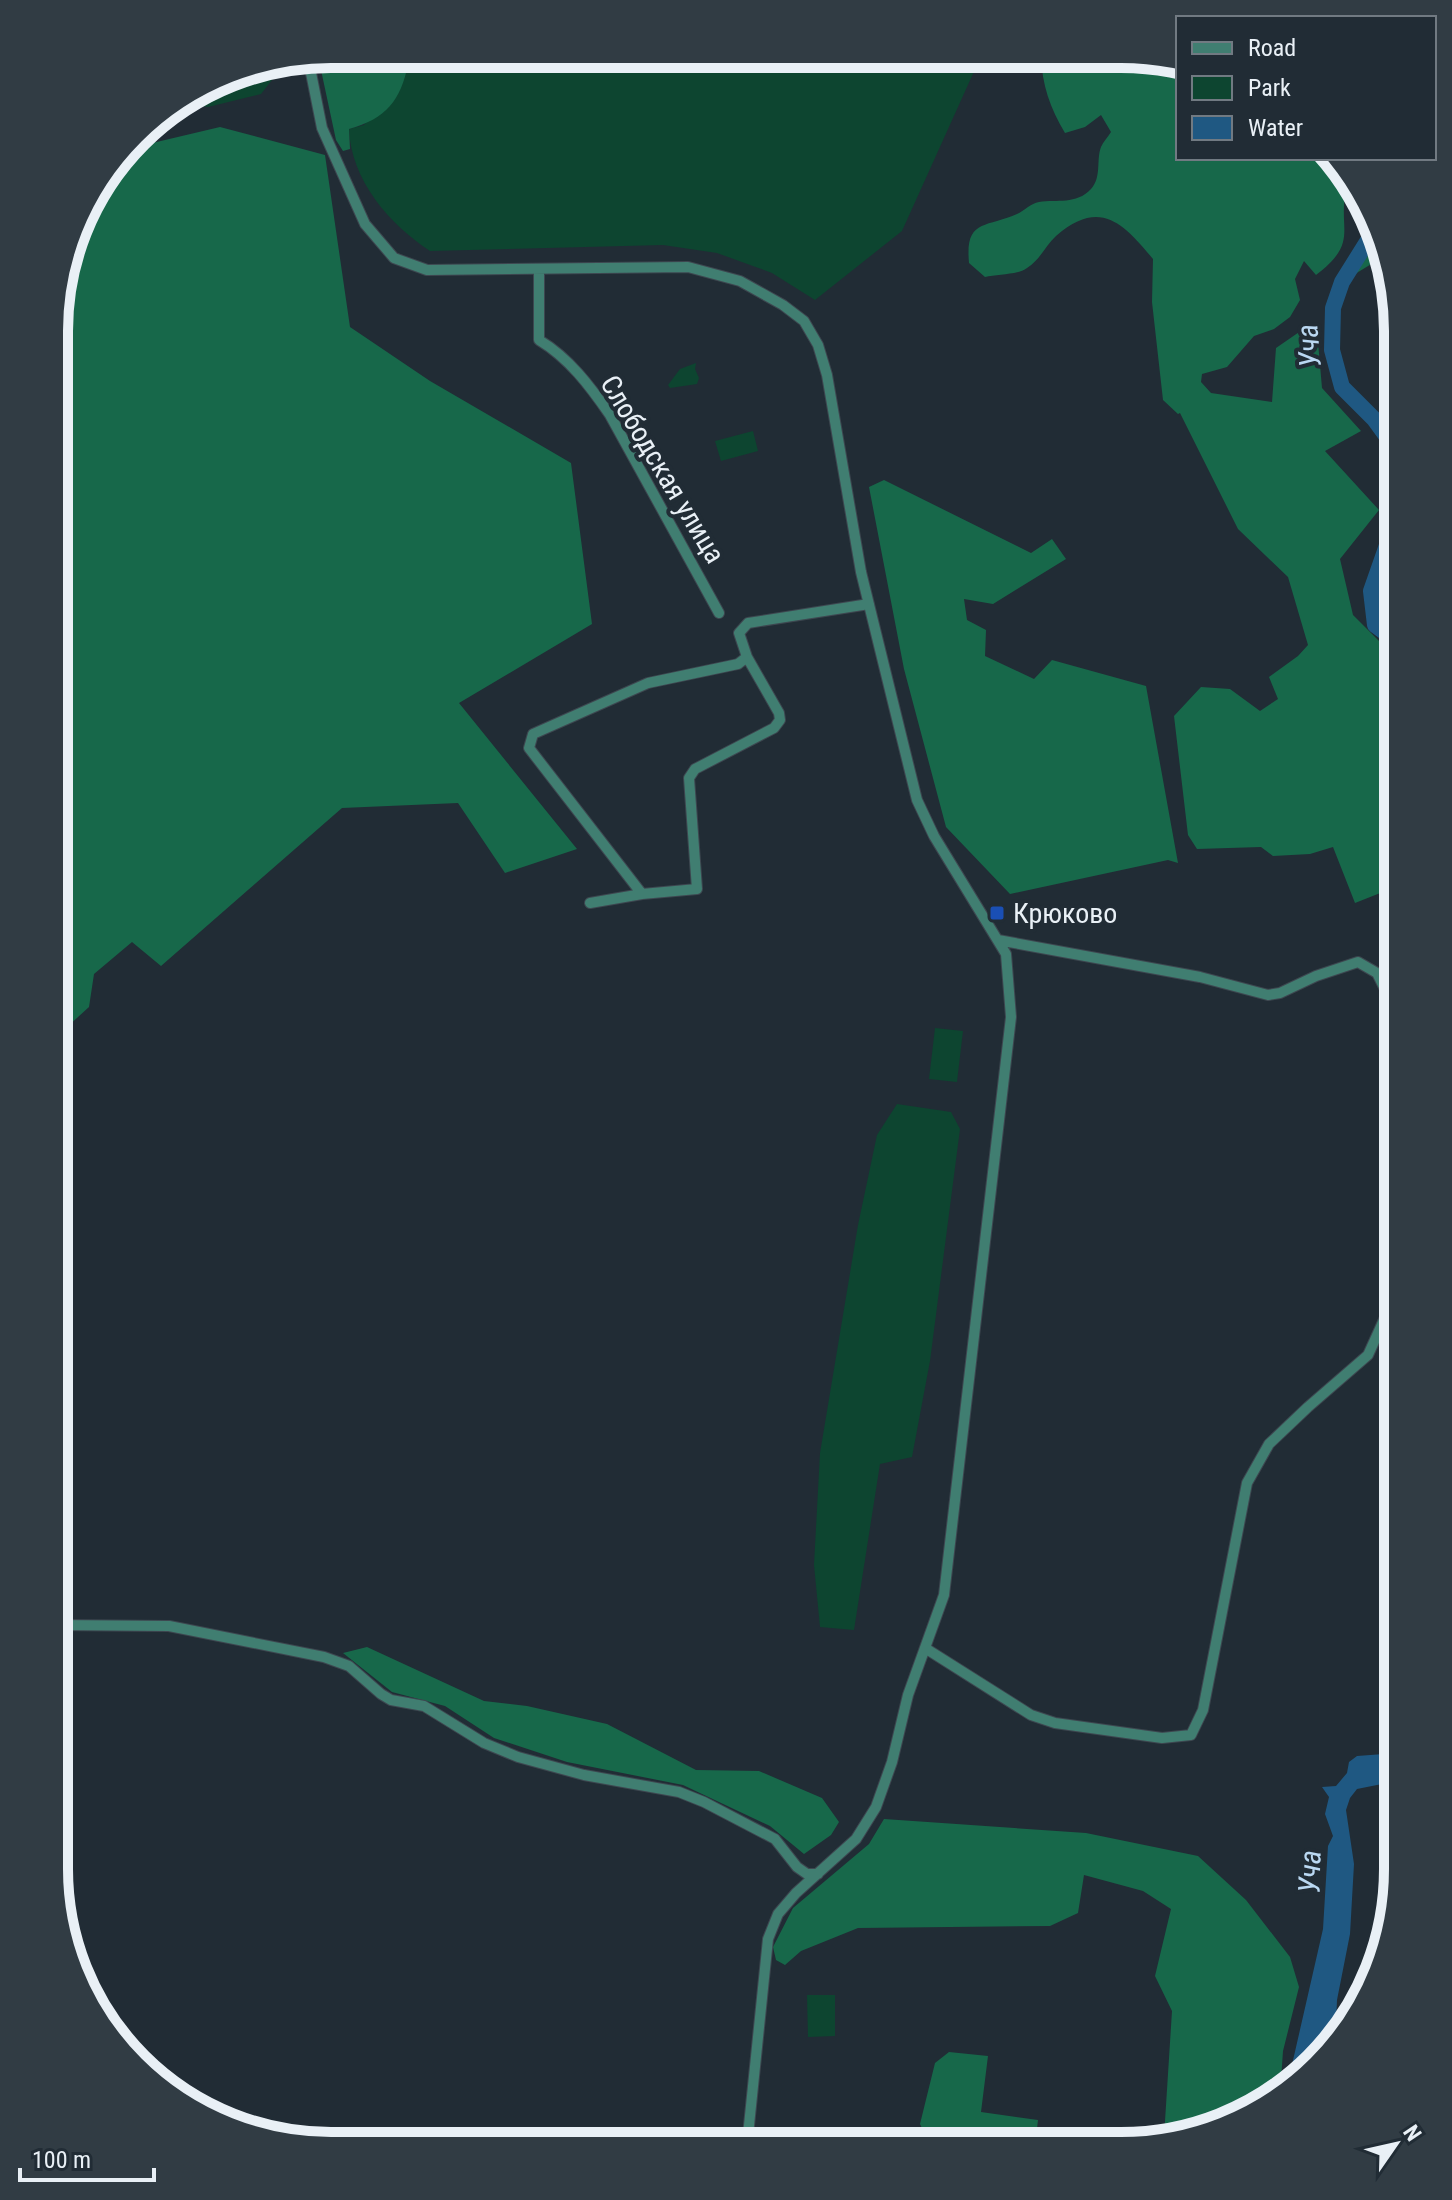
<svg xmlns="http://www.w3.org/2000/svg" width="1452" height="2200" font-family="'Roboto Condensed',sans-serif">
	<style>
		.green { fill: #0d4530 }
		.forest { fill: #17684a }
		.water { fill: #1f5882 }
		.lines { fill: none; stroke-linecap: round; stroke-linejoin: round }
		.river { stroke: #1f5882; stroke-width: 16 }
		.minor-casing { stroke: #3d4750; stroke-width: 12 }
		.minor { stroke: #407e71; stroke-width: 10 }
		.transit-dot { fill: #1a4fb4; stroke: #212c35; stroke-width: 3 }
		.labels { text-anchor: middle; stroke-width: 8; stroke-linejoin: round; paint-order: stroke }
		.street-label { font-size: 28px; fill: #e9f0f6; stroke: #212c35 }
		.poi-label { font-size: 28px; fill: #e9f0f6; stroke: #212c35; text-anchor: start }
		.water-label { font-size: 30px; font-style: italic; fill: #bad8f2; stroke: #212c35 }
		.rim { fill: none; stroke: #e9f0f6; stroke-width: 10 }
	</style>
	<rect width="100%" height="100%" fill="#212c35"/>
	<path class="green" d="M382,54L981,56L902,231L815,300L772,273L717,253L663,245L430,251C389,224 351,180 349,129L364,125L408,64Z
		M287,61L261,94L208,107L183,103L242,69Z
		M696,363L695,369L699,378L697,384L670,388L668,385L680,369Z
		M753,431L758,451L721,461L715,441Z
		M935,1028L963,1031L957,1082L929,1079Z
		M897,1104L951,1112L960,1129L930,1361L912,1457L880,1464L854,1630L820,1627L814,1565L820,1453L858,1225L877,1135Z
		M807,1995H835V2036L808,2037Z"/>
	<path class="forest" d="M331,54H382L408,64C401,100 386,119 349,129L350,149L343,151L336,140L318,56Z
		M1041,56H1157L1178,65V158H1325L1347,186C1336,229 1361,241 1316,275L1304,261L1295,279L1300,300L1290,317L1274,329L1254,336L1227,367L1202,374L1201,382L1211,393L1272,402L1276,348L1305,328L1318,342L1322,388L1361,431L1325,451L1379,510L1340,559L1353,615L1398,660V886L1355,903L1333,847L1310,854L1273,856L1261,847L1197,849L1188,835L1174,716L1201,687L1230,689L1260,711L1278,699L1269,677L1298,656L1308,645L1288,577L1238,529L1180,413L1178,414L1163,400L1152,302L1153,259C1123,223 1100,198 1056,236C1045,246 1040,260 1027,268C1018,275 997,274 985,277L969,263C965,219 985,228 1017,214C1024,211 1031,203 1039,202C1057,199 1076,205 1091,189C1102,177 1096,160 1101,147C1103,142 1108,137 1111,132L1101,115L1085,127L1065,133C1050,108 1042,85 1041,56Z
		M220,127L325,155L350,327L430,381L571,463L592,624L459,703L577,849L505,873L458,803L342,808L161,966L132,942L94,974L89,1007L55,1038L56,295L91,193L127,149Z
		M1378,229L1385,264L1373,263L1355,274V264Z
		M884,480L1031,553L1052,539L1066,559L993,604L964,599L967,620L986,630L985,656L1034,679L1052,660L1146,686L1178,863L1168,860L1010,894L946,827L904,669L869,487Z
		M367,1647L484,1701L527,1706L607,1724L696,1770L759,1771L822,1798L839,1822L831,1835L804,1854L770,1826L683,1785L567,1762L494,1738L445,1706L392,1692L343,1653Z
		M884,1819L1086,1833L1198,1856L1246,1900L1290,1957L1299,1987L1283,2051L1280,2094L1227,2125L1164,2137L1172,2011L1155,1976L1171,1909L1143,1891L1084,1875L1078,1913L1050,1926L858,1928L801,1951L785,1965L776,1960L773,1947L793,1908L869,1844Z
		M949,2052L988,2056L981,2112L1038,2120L1035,2146L930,2145L920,2124L935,2063Z"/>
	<path class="water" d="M1397,1753V1781L1357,1789L1350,1798L1346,1810L1354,1864L1350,1934L1337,2000L1336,2024L1342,2033L1286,2091L1323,1929L1328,1846L1333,1836L1325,1814L1329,1797L1322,1787L1336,1786L1347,1773L1349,1762L1357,1756Z"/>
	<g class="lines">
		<path class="river" d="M1377,226L1342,282L1333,308L1332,350L1342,387L1374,419L1398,452
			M1398,642L1375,625L1371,591L1398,514"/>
		<g class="minor-casing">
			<path id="minor" d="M308,58L322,128L365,224L394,258L427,270L688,267L740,281L783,305L804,321L818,345L827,375L861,572L917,800L934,836L1006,954L1011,1017L944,1595L908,1695L892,1762L876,1807L856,1839L796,1893L778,1914L768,1939L747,2145
				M539,269V340C569,358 590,386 610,415L719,613
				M642,894L697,889L689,778L695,769L774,728L780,720L779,713L747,657
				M590,903L642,894L529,748L533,734L648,683L738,664L747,657L739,633L748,623L869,604
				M998,940L1200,977L1268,995L1280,993L1316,976L1358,962L1377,973L1398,1015
				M54,1625L169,1626L324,1657L349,1666L381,1694L391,1700L424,1706L484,1743L518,1757L584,1775L679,1792L704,1802L775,1839L797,1867L807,1874H818
				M925,1648L1031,1715L1055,1723L1162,1738L1191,1735L1203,1710L1247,1483L1269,1444L1308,1407L1368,1355L1398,1289"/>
		</g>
		<use href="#minor" class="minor"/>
	</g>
	<rect class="transit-dot" x="989" y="905" width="16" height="16" rx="4"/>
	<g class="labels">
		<g class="street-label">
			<text transform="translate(663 469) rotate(59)" y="10">Слободская улица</text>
		</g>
		<g class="poi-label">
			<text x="1013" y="923">Крюково</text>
		</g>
		<g class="water-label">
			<text transform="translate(1309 346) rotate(-95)" y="10">Уча</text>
			<text transform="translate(1310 1872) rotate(-88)" y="10">Уча</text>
		</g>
	</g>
	<path d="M0 0H1452V2200H0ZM331 68H1121A263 263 0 0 1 1384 331V1869A263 263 0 0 1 1121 2132H331A263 263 0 0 1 68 1869V331A263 263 0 0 1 331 68Z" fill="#313c44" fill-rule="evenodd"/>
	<path class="rim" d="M331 68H1121A263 263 0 0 1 1384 331V1869A263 263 0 0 1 1121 2132H331A263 263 0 0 1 68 1869V331A263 263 0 0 1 331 68Z"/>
	<rect x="1176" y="16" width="260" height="144" fill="#212c35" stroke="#717a82" stroke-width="2"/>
	<rect x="1192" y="42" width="40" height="12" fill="#407e71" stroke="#717a82" stroke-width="2"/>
	<text x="1248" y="56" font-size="24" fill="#e9f0f6">Road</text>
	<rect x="1192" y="76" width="40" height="24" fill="#0d4530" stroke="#717a82" stroke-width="2"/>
	<text x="1248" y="96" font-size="24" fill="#e9f0f6">Park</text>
	<rect x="1192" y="116" width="40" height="24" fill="#1f5882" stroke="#717a82" stroke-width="2"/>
	<text x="1248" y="136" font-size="24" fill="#e9f0f6">Water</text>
	<g transform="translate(1396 2144) rotate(56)" stroke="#212c35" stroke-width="6" paint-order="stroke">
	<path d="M0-6L14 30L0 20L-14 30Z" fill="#e9f0f6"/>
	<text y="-12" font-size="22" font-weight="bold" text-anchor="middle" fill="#e9f0f6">N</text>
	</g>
	<path d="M20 2168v12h134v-12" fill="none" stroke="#e9f0f6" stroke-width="4"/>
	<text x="32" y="2168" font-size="24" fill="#e9f0f6" stroke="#212c35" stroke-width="6" paint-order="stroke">100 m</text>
</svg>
